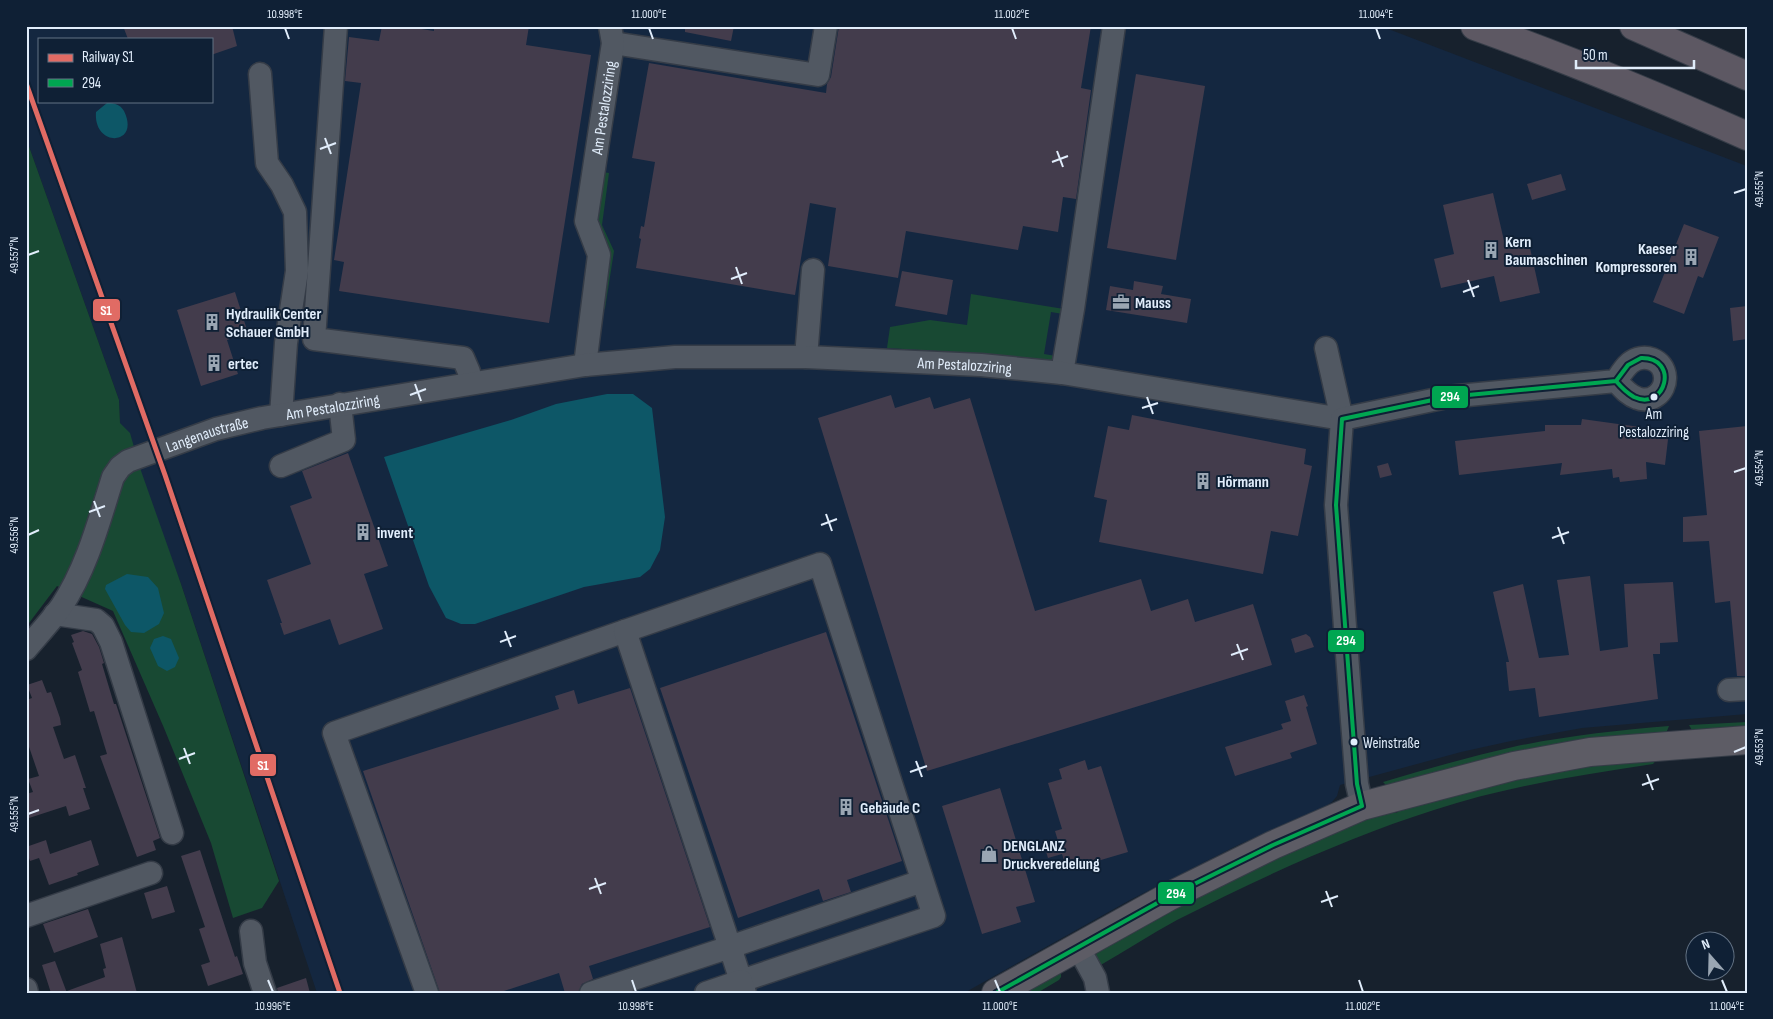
<svg xmlns="http://www.w3.org/2000/svg" width="1773" height="1019" font-family="'Sofia Sans Condensed',sans-serif">
	<style>
		.built { fill: #142740; fill-rule: evenodd }
		.green { fill: #184933 }
		.water { fill: #0d5767 }
		.building { fill: #433c4c }
		.lines { fill: none; stroke-linecap: round; stroke-linejoin: round }
		.minor-casing { stroke: #353c47; stroke-width: 25 }
		.major-casing { stroke: #353c47; stroke-width: 30 }
		.highway-casing { stroke: #353c47; stroke-width: 30 }
		.minor { stroke: #515862; stroke-width: 22 }
		.major { stroke: #5d5c65; stroke-width: 28 }
		.highway { stroke: #5d5863; stroke-width: 28 }
		.bus-1-casing { stroke: #0f2035; stroke-width: 8 }
		.bus-1 { stroke: #00a651; stroke-width: 4 }
		.rail-1-casing { stroke: #0f2035; stroke-width: 9 }
		.rail-1 { stroke: #e16b64; stroke-width: 5 }
		.ticks { fill: none; stroke: #e1edfb; stroke-width: 2 }
		.bus-dot { fill: #e1edfb; stroke: #0f2035; stroke-width: 2 }
		.labels { text-anchor: middle; stroke-width: 4; stroke-linejoin: round; paint-order: stroke }
		.bus-label { font-size: 15px; fill: #e1edfb; stroke: #0f2035 }
		.street-label { font-size: 16px; fill: #e1edfb; stroke: #0f2035 }
		.poi-label { font-size: 16px; font-weight: bold; fill: #e1edfb; stroke: #0f2035; text-anchor: start }
		.line-badge { stroke: #0f2035; stroke-width: 2 }
		.badge-label { font-size: 14px; text-anchor: middle; font-weight: bold; fill: #fff }
		.neatline { fill: none; stroke: #e1edfb; stroke-width: 2 }
		.ticks-label { font-size: 12px; text-anchor: middle; fill: #e1edfb }
	</style>
	<rect width="100%" height="100%" fill="#17212d"/>
	<path class="built" d="M26,26H1376L1391,30L1744,165L1747,166V714L1582,728L1511,741L1461,752L1340,785L1337,796L1332,802L1326,806L1238,845L1130,900L964,993H317L181,584L120,423L119,400L26,138ZM39,39H211V101H39Z"/>
	<path class="green" d="M26,138L119,400L120,423L130,433L140,468L181,584L279,881L262,908L233,918L211,843L164,728L113,611L57,586L26,627Z
		M603,172L609,173L602,225L614,251L605,309L599,308L596,226Z
		M971,294L1064,309L1063,314L1051,312L1044,354L1056,356L1055,363L988,354L887,348L890,327L930,320L967,325Z
		M1747,722V731L1694,734L1689,725Z
		M1669,726L1665,736L1386,785L1383,782C1427,769 1472,756 1517,746C1567,736 1618,730 1669,726Z
		M1659,757L1653,764C1579,775 1505,787 1434,810C1348,837 1258,879 1177,920C1151,934 1125,951 1099,966L1092,950L1254,863L1366,818L1393,810L1396,813L1410,804L1535,772Z
		M1061,972V977L1059,980L1037,993H1016Z"/>
	<path class="water" d="M107,103C114,103 120,104 124,111C141,146 93,148 96,112Z
		M607,394H633L652,408L665,517L660,550L650,569L640,577L584,587L475,624H461L446,618L429,586L384,457L511,420L556,404Z
		M127,574L148,577L158,588L164,613L159,624L144,633L131,632L125,625L105,589L106,585Z
		M163,636L171,639L179,658L175,667L167,671L158,666L150,648L154,639Z"/>
	<path class="building" d="M123,26H232L237,46L211,55V39H128Z
		M382,26H403L434,31V26H529L526,45L591,55L549,323L339,291L344,262L334,260L361,83L345,81L349,37L379,41Z
		M685,26H734L731,41L685,32Z
		M839,26H1091L1081,88L1091,90L1076,199L1063,197L1058,232L1023,226L1018,250L906,231L898,278L828,266L836,208L810,203L795,295L636,268L641,239L639,238L641,226L644,227L655,162L632,158L649,63L826,93L827,84L831,77Z
		M1136,74L1205,86L1176,260L1107,248Z
		M1561,174L1566,190L1532,200L1527,184Z
		M1493,193L1505,245L1528,239L1540,293L1500,302L1494,276L1441,288L1434,259L1454,254L1443,205Z
		M1684,224L1719,237L1703,278L1698,276L1684,314L1653,302Z
		M902,271L953,280L947,315L895,306Z
		M1134,281L1163,286L1161,294L1191,299L1187,323L1106,310L1110,286L1133,290Z
		M235,292L248,333L227,340L238,374L201,386L177,310Z
		M1747,306V339L1733,341L1730,308Z
		M891,395L895,408L930,397L934,409L970,398L1035,611L1141,579L1151,611L1188,599L1195,622L1253,604L1272,665L927,771L818,418Z
		M1132,415L1306,449L1304,464L1312,466L1298,536L1271,531L1263,574L1099,542L1107,500L1094,497L1108,426L1129,430Z
		M1582,419L1669,431L1665,465L1646,462L1647,479L1620,482L1619,477L1613,478L1612,469L1560,475L1562,463L1459,475L1455,441L1545,431V425H1581Z
		M1747,426V676H1737L1730,601L1715,603L1709,541L1683,542V517L1707,515L1699,431Z
		M348,453L388,566L364,574L383,629L339,645L330,619L284,635L280,623H282L267,580L311,564L290,506L312,498L302,471Z
		M1388,463L1392,475L1380,478L1377,466Z
		M1590,576L1600,651L1628,647L1624,584L1673,582L1678,642L1660,643V654H1653L1658,699L1539,717L1535,688L1509,691L1506,662H1509L1493,592L1523,584L1539,658L1569,655L1557,580Z
		M83,631L92,634L99,647L104,663L102,664L114,704H116L160,838L153,841L156,850L137,857L100,756L107,754L94,711L90,712L78,672L82,670L72,643L74,642L71,635Z
		M826,632L902,861L847,880L851,892L823,901L819,889L738,918L660,688Z
		M1306,634L1310,637L1314,647L1295,653L1291,639Z
		M42,680L47,693L51,692L60,718L61,725L53,727L64,759L75,755L86,788H83L90,809L69,816L66,806L26,819V794L33,792L28,779L39,776L26,738V700L32,698L27,685Z
		M630,688L710,927L589,966L593,979L582,984L578,993H565L559,973L498,993H440L363,771L559,709L555,696L574,690L578,704Z
		M1304,695L1308,706L1306,707L1317,744L1290,753L1292,758L1235,776L1225,747L1283,729L1281,724L1291,721L1285,701Z
		M1085,760L1088,770L1101,766L1128,852L1067,870L1062,854L1048,858L1044,845L1058,841L1055,831L1062,829L1048,783L1062,779L1059,769Z
		M1000,788L1035,902L1016,907L1021,922L982,934L942,806Z
		M46,840L50,854L91,840L99,865L77,873L78,875L49,885L39,858L30,861L26,850V847Z
		M200,850L235,957L237,956L243,974L208,986L201,965L210,962L199,929L205,927L181,856Z
		M167,886L175,912L152,919L144,893Z
		M88,909L98,937L54,953L43,924Z
		M122,937L137,993H68L67,991L105,977L103,969L106,968L100,944Z
		M55,961L67,993H51L42,965Z
		M306,978L310,993H278L277,988Z"/>
	<g class="lines">
		<g class="minor-casing">
			<g id="minor">
				<path d="M336,26L314,339L463,358L469,372L470,383"/>
				<path d="M613,43L818,75L826,26"/>
				<path d="M260,74L267,163L282,185L295,212L297,271L286,343L281,415"/>
				<path d="M806,357L813,270"/>
				<path id="s1" d="M585,365L599,255L586,221L613,43L610,26"/>
				<path d="M1062,373L1073,309L1114,26"/>
				<path d="M281,466L344,440L340,404"/>
				<path d="M55,614L96,620L103,626L111,642L172,833"/>
				<path id="s2" d="M26,649C38,635 50,622 61,607C87,568 99,521 113,477L120,467L128,461L216,429L262,418L585,365L675,357H806L981,365L1062,373L1342,419L1326,348"/>
				<path d="M1729,690L1747,689"/>
				<path d="M1362,806L1357,784L1351,708L1336,505L1342,419L1447,397L1616,381C1622,387 1628,395 1637,398C1651,404 1666,392 1665,377C1664,359 1643,352 1630,363C1624,368 1620,375 1616,381"/>
				<path d="M26,916L151,873"/>
				<path d="M251,931L255,963L265,993"/>
				<path d="M1078,947L1095,978L1098,993"/>
				<path d="M26,989L27,993"/>
				<path d="M427,993L334,733L625,631"/>
				<path d="M591,993L730,947L741,981L934,916L820,564L625,631L730,947L922,881"/>
				<path d="M706,993L741,981L745,993"/>
			</g>
		</g>
		<g class="major-casing">
			<path id="major" d="M996,993L1168,897L1273,845L1362,806L1514,766L1590,752L1747,740"/>
		</g>
		<g class="highway-casing">
			<path id="highway" d="M1475,26C1568,59 1657,96 1747,136
				M1634,26L1747,76"/>
		</g>
		<use href="#minor" class="minor"/>
		<use href="#major" class="major"/>
		<use href="#highway" class="highway"/>
		<g class="bus-1-casing">
			<path id="bus-1" d="M1641,358C1680,357 1666,412 1634,397C1627,393 1621,387 1616,381L1628,365Z
				M1362,806L1357,784L1336,505L1342,419L1447,397L1616,381
				M996,993L1168,897L1273,845L1362,806"/>
		</g>
		<use href="#bus-1" class="bus-1"/>
		<g class="rail-1-casing">
			<path id="rail-1" d="M26,83L165,475L340,993"/>
		</g>
		<use href="#rail-1" class="rail-1"/>
	</g>
	<path class="ticks" d="M285,28L289,39M649,28L653,39M1012,28L1016,39M1376,28L1380,39M325,138L331,154M320,149L336,143M1057,151L1063,167M1052,162L1068,156M1734,193L1746,189M28,255L39,251M736,267L742,284M731,279L747,273M1468,280L1474,297M1463,292L1479,286M415,384L421,401M410,395L426,389M1147,397L1153,414M1142,408L1158,403M1734,472L1746,468M94,501L100,517M89,512L105,506M826,514L832,531M821,525L837,519M1558,527L1564,544M28,535L39,530M1552,538L1569,532M505,631L511,647M500,642L516,636M1237,644L1243,660M1231,655L1248,649M184,748L190,764M1734,752L1746,747M179,759L195,753M916,761L922,777M910,772L927,766M1647,774L1653,790M1642,785L1659,779M28,814L39,810M595,878L601,894M589,889L606,883M1326,891L1332,907M1321,902L1338,896M268,980L273,992M632,980L636,992M995,980L1000,992M1359,980L1363,992M1722,980L1727,992"/>
	<defs>
		<g id="building-bare" transform="scale(1.35)"><path d="M-4-6H4V6H1V3H-1V6H-4ZM-2.5-4.3h1.7v1.8h-1.7ZM.8-4.3h1.7v1.8H.8ZM-2.5-1h1.7V.8h-1.7ZM.8-1h1.7V.8H.8Z" fill="#9aa6b3" stroke="#0f2035" stroke-width="2.5" paint-order="stroke"/></g>
		<g id="office-bare" transform="scale(1.35)"><path d="M-6-3h4V-5.5h4V-3h4V5H-6ZM-1-4.5V-3h2v-1.5ZM-6 0V1H6V0Z" fill="#9aa6b3" stroke="#0f2035" stroke-width="2.5" paint-order="stroke"/></g>
		<g id="shop-bare" transform="scale(1.35)"><path d="M-5-2.5h2.3a2.7 3.5 0 0 1 5.4 0H5L5.5 6h-11ZM-1.5-2.5h3a1.5 2.3 0 0 0-3 0Z" fill="#9aa6b3" stroke="#0f2035" stroke-width="2.5" paint-order="stroke"/></g>
	</defs>
	<g fill-rule="evenodd">
		<use href="#building-bare" x="1491" y="250"/>
		<use href="#building-bare" x="1691" y="257"/>
		<use href="#office-bare" x="1121" y="302"/>
		<use href="#building-bare" x="212" y="322"/>
		<use href="#building-bare" x="214" y="363"/>
		<use href="#building-bare" x="1203" y="481"/>
		<use href="#building-bare" x="363" y="532"/>
		<use href="#building-bare" x="846" y="807"/>
		<use href="#shop-bare" x="989" y="854"/>
	</g>
	<g class="bus-dot">
		<circle cx="1654" cy="397" r="4.5"/>
		<circle cx="1354" cy="742" r="4.5"/>
	</g>
	<g class="labels">
		<g class="bus-label">
			<text x="1654" y="419">Am<tspan x="1654" dy="18">Pestalozziring</tspan></text>
			<text x="1363" y="748" text-anchor="start">Weinstraße</text>
		</g>
		<g class="street-label">
			<text dy="6" stroke="none"><textPath href="#s1" startOffset="262">Am Pestalozziring</textPath></text>
			<text dy="6" stroke="none"><textPath href="#s2" startOffset="1066">Am Pestalozziring</textPath></text>
			<text dy="6" stroke="none"><textPath href="#s2" startOffset="430">Am Pestalozziring</textPath></text>
			<text dy="6" stroke="none"><textPath href="#s2" startOffset="301">Langenaustraße</textPath></text>
		</g>
		<g class="poi-label">
			<text x="1505" y="247">Kern<tspan x="1505" dy="18">Baumaschinen</tspan></text>
			<text x="1677" y="254" text-anchor="end">Kaeser<tspan x="1677" dy="18">Kompressoren</tspan></text>
			<text x="1135" y="308">Mauss</text>
			<text x="226" y="319">Hydraulik Center<tspan x="226" dy="18">Schauer GmbH</tspan></text>
			<text x="228" y="369">ertec</text>
			<text x="1217" y="487">Hörmann</text>
			<text x="377" y="538">invent</text>
			<text x="860" y="813">Gebäude C</text>
			<text x="1003" y="851">DENGLANZ<tspan x="1003" dy="18">Druckveredelung</tspan></text>
		</g>
	</g>
	<g class="line-badge">
		<rect x="92" y="298" width="29" height="24" rx="5" fill="#e16b64"/>
		<rect x="1431" y="385" width="38" height="24" rx="5" fill="#00a651"/>
		<rect x="1327" y="629" width="38" height="24" rx="5" fill="#00a651"/>
		<rect x="249" y="753" width="28" height="24" rx="5" fill="#e16b64"/>
		<rect x="1157" y="881" width="38" height="24" rx="5" fill="#00a651"/>
	</g>
	<g class="badge-label">
		<text x="106" y="315">S1</text>
		<text x="1450" y="401">294</text>
		<text x="1346" y="645">294</text>
		<text x="263" y="770">S1</text>
		<text x="1176" y="898">294</text>
	</g>
	<rect width="1773" height="1019" fill="none" stroke="#0f2035" stroke-width="55"/>
	<rect x="38" y="38" width="175" height="65" fill="#0f2035" stroke="#637284"/>
	<rect x="48" y="54" width="25" height="8" fill="#e16b64" stroke="#637284"/>
	<text x="82" y="62" font-size="15" fill="#e1edfb">Railway S1</text>
	<rect x="48" y="79" width="25" height="8" fill="#00a651" stroke="#637284"/>
	<text x="82" y="88" font-size="15" fill="#e1edfb">294</text>
	<g transform="translate(1710 956) rotate(340)"><circle r="24" fill="#0f2035" stroke="#637284"/>
	<path d="M0-4L9 19L0 12L-9 19Z" fill="#9aa6b3"/>
	<text y="-8" font-size="14" font-weight="bold" text-anchor="middle" fill="#e1edfb">N</text>
	</g>
	<path d="M1576 60v8h118v-8" fill="none" stroke="#e1edfb" stroke-width="2.5"/>
	<text x="1583" y="60" font-size="15" fill="#e1edfb" stroke="#0f2035" stroke-width="4" paint-order="stroke">50 m</text>
	<rect x="28" y="28" width="1718" height="964" class="neatline"/>
	<g class="ticks-label">
		<text x="285" y="18">10.998°E</text>
		<text x="649" y="18">11.000°E</text>
		<text x="1012" y="18">11.002°E</text>
		<text x="1376" y="18">11.004°E</text>
		<text transform="translate(1759 189) rotate(-90)" y="4">49.555°N</text>
		<text transform="translate(14 255) rotate(-90)" y="4">49.557°N</text>
		<text transform="translate(1759 468) rotate(-90)" y="4">49.554°N</text>
		<text transform="translate(14 535) rotate(-90)" y="4">49.556°N</text>
		<text transform="translate(1759 747) rotate(-90)" y="4">49.553°N</text>
		<text transform="translate(14 814) rotate(-90)" y="4">49.555°N</text>
		<text x="273" y="1010">10.996°E</text>
		<text x="636" y="1010">10.998°E</text>
		<text x="1000" y="1010">11.000°E</text>
		<text x="1363" y="1010">11.002°E</text>
		<text x="1727" y="1010">11.004°E</text>
	</g>
</svg>
